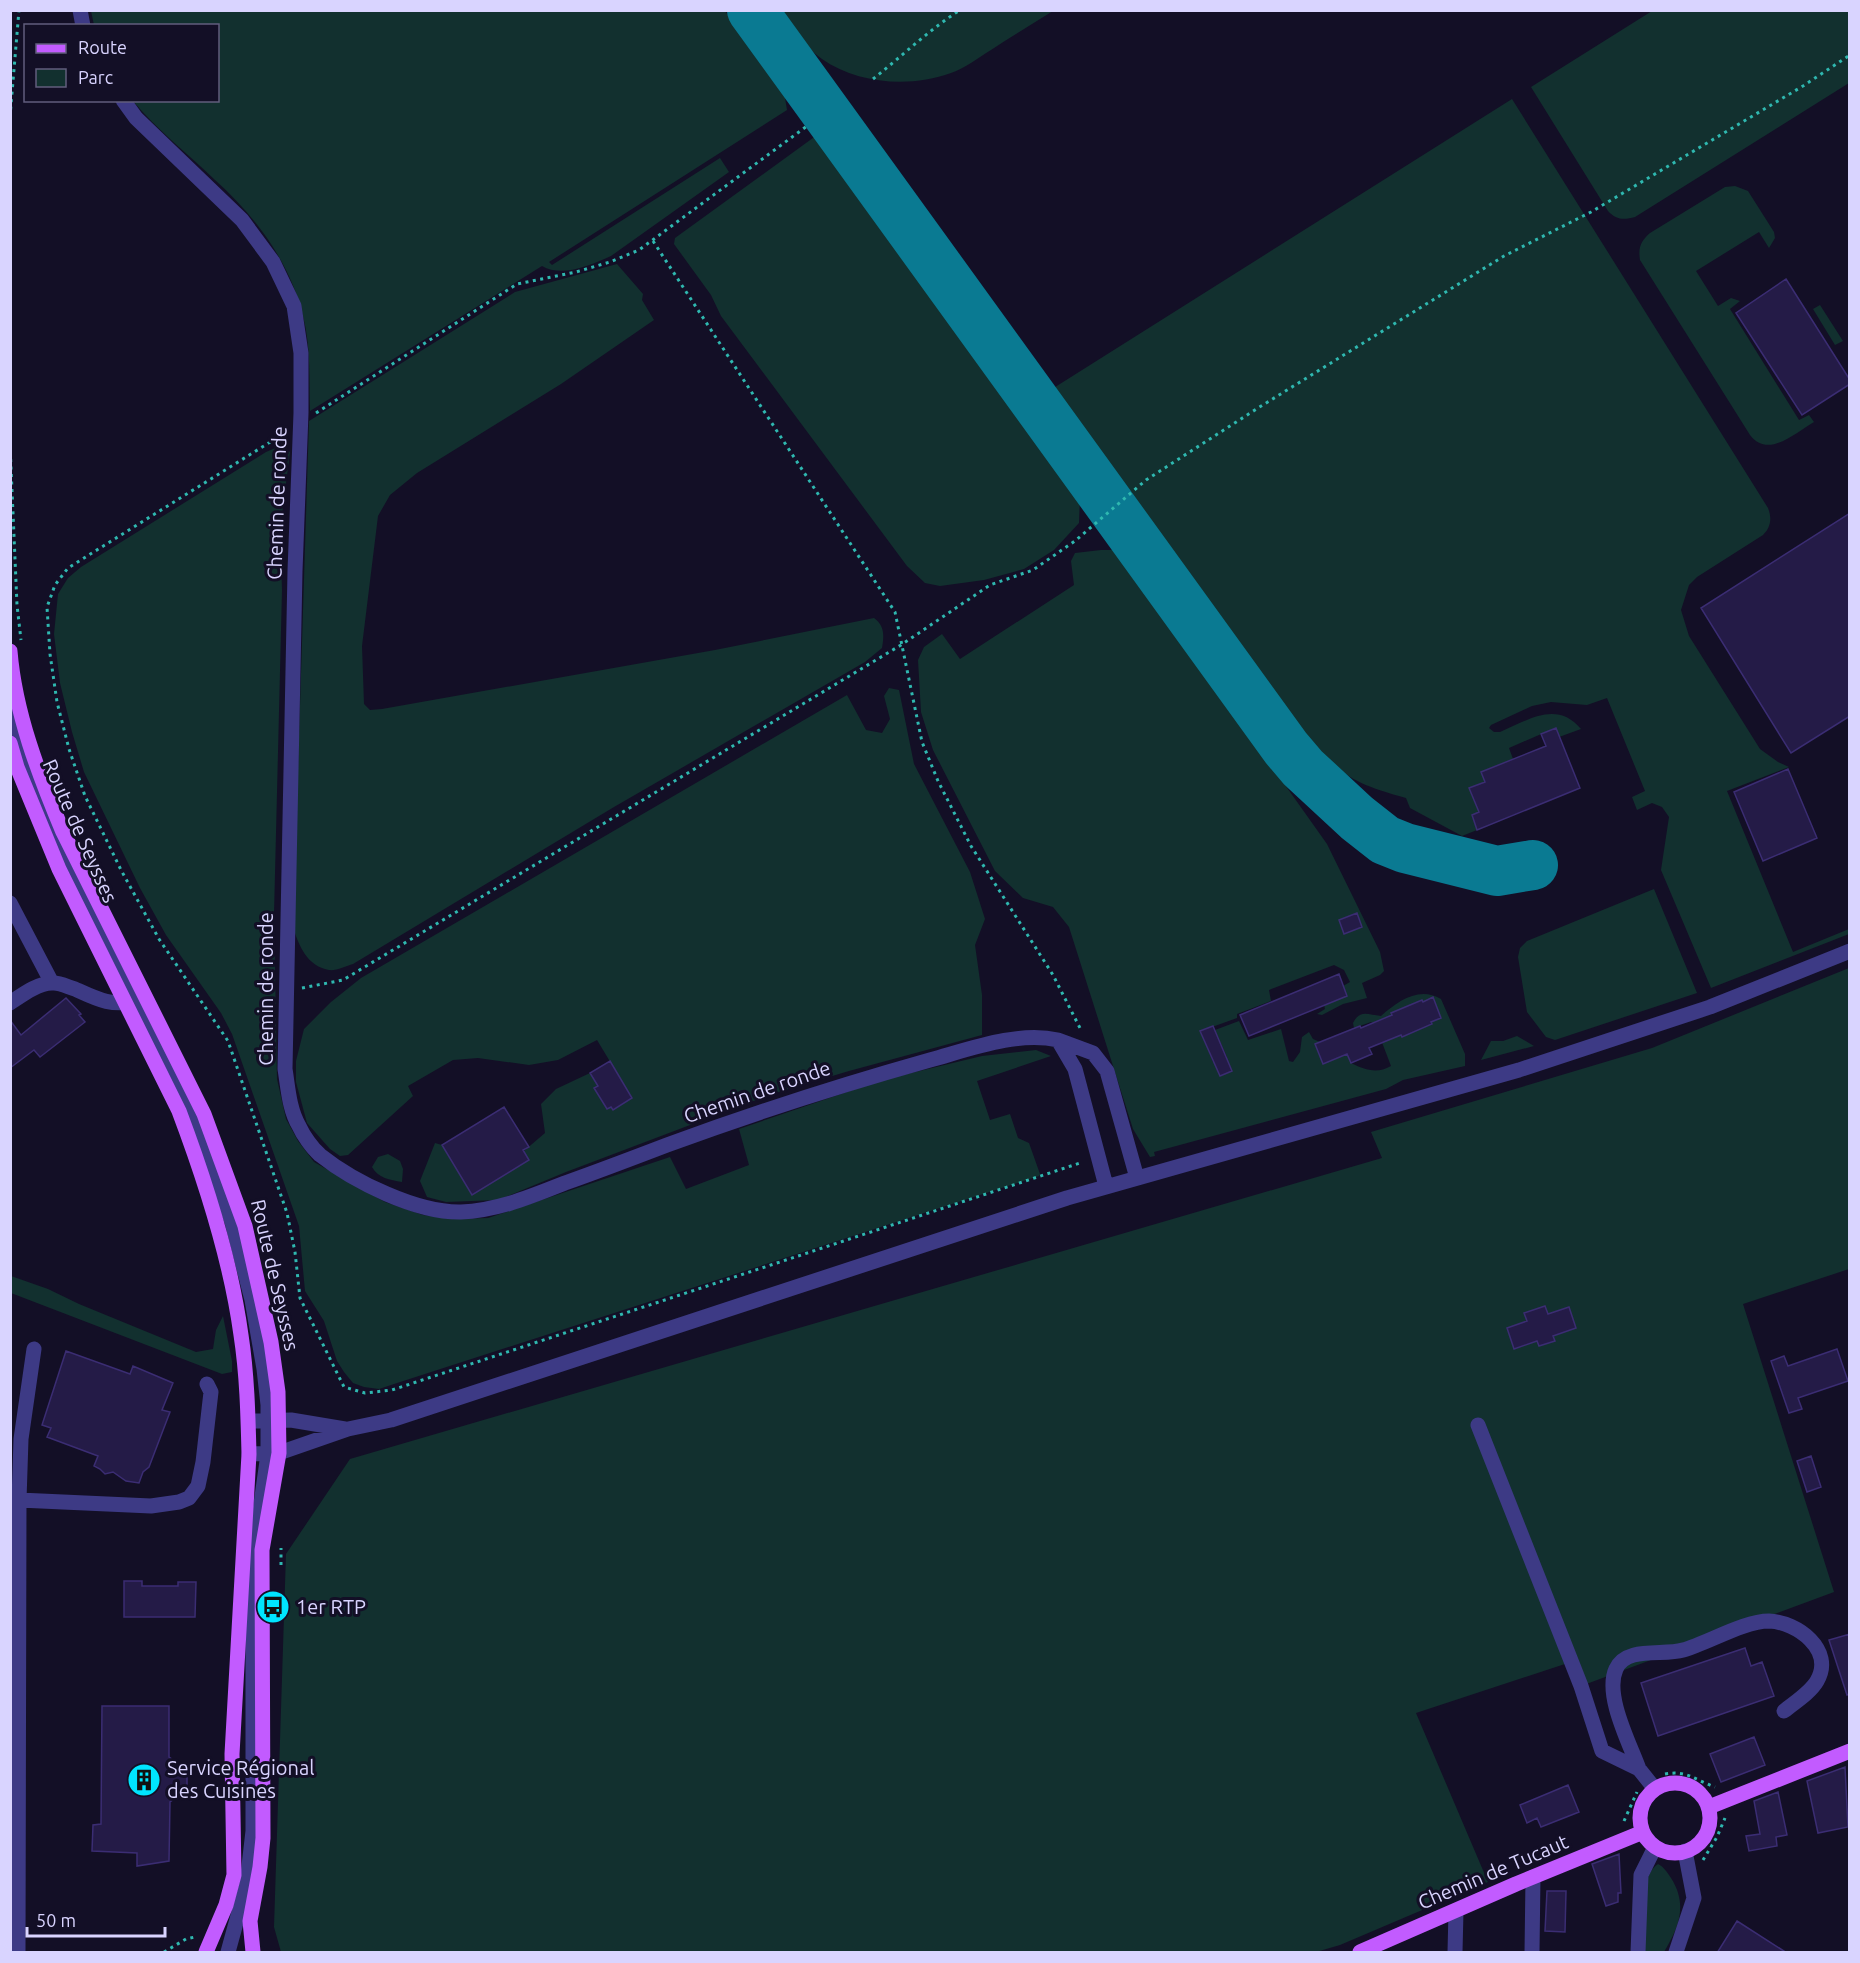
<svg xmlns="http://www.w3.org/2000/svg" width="1860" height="1963" font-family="Ubuntu,sans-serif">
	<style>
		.green { fill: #12302f; fill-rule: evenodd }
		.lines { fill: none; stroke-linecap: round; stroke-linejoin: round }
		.taxiway { stroke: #0a7a92; stroke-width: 50 }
		.building { fill: #241b47; stroke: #3b2d73; stroke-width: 1.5 }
		.path { stroke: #2fb8b0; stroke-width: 3; stroke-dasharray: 3 4.5; stroke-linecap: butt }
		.minor { stroke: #3d3a85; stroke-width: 15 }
		.major { stroke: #c25bff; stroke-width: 15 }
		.labels { text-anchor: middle; stroke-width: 6; stroke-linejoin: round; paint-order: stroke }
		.street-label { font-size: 20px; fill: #d9d4ff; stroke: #130f26 }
		.poi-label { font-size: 20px; fill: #d9d4ff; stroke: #130f26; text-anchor: start }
	</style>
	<rect width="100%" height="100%" fill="#130f26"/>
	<path class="green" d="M91,11H725L784,92L787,110L549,262L552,265L720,158L729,172L611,256C591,265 562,278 542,266L310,411C309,380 311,346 303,316C290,262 255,216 215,180C187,153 157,130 133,101L218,100V26L94,25Z
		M780,11H1053C1032,24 1011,37 991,50C978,58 965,68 951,73C910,88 858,84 822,59C805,47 792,28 780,11Z
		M1652,11H1849V83L1635,217C1624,220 1616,220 1608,211L1531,87Z
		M1512,99L1768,508C1772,518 1771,527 1763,535L1697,577L1689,585L1681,610L1689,636L1760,749L1778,762L1789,767L1727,791L1793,952L1849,929V934L1711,988L1661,870L1669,817L1662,807L1652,803L1637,810L1632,797L1645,791L1607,698L1587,705L1551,702L1532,706L1491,725L1489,728L1494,732H1500C1528,720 1557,700 1581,729L1559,737L1555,728L1509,748L1513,759L1485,782L1479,812L1472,816L1477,830L1462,836L1410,808L1406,798C1352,783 1339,775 1304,732L1052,389Z
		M817,135L1080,497L1079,523L1054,550L1024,569L984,580L940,586L925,583L907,566L721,316L711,295L674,244L675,238Z
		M1735,186L1748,191L1774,232L1775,238L1769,248L1759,232L1696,271L1718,306L1731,298L1740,301L1730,309L1799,420L1809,415L1814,422C1795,433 1768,459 1750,435L1640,260C1638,247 1641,241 1650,233L1725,187Z
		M617,264L643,294L642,300L654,320L561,384L417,473L390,495L378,516L362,646L364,704L370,710L382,709L715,650L874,618C885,626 884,636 882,648L865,662L614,807L353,964C346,966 336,971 329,970C307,966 299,946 293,927L309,421L515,292Z
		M1820,305L1843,341L1835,345L1813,309Z
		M280,446L290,452L280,530L282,590L274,914L277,1079L286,1119L298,1141L314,1162L385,1202L423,1215L454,1219L488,1218L670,1157L686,1189L749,1165L739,1129L882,1080L982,1056L1036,1050L1051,1056L977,1081L990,1120L1010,1114L1018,1138L1029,1143L1040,1174L1039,1176L394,1384L379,1389L364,1387L353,1383L344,1372L337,1361L324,1321L305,1291L299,1226L232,1034L221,1013L166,935L140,888L84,772L72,732L60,683L54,634L58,594L68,578L81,567L266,452Z
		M1101,550H1116L1120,553L1327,844L1380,952L1384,971L1380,975L1362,983L1367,998L1343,1004L1322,1015L1317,1014L1325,1009L1324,1005L1347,995L1343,986L1350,982L1344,970L1334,965L1269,990L1271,1001L1237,1014V1018L1201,1031L1213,1062L1227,1057L1215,1030L1239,1021L1248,1040L1281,1029L1289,1061L1293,1062L1300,1052L1302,1037L1309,1032L1313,1039L1320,1042L1315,1044L1323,1064L1347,1054L1351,1063C1365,1070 1377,1074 1391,1066L1375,1024L1371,1022L1354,1028L1353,1023C1360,1009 1368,1015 1381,1016C1398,1001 1419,986 1441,999L1465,1054V1066L1403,1080L1386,1089L1154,1152L1155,1156L1150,1157L1133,1129L1069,927L1053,907L1023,898L995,871L933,750L921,712L918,660L924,647L942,634L960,659L1074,585L1071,561L1075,553ZM1433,998L1441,1018L1431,1022L1432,1024L1402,1037L1392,1013L1421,1000L1423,1002Z
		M889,688L899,690L914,764L970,872L985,919L975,945L982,995V1035L849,1071L772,1094L566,1172L498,1200L446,1202L427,1197L420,1181L435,1143L442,1145L472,1195L545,1133L541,1104L556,1089L590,1073L598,1086L594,1088L612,1109L632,1098L597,1040L558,1060L529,1065L478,1058L453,1060L408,1086L413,1096L348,1155L340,1156L330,1149L307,1123L296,1082V1061L304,1029L331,1002L361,978L847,695L866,730L882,733L890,719L884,696Z
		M1654,889L1697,993L1555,1040L1546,1037L1527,1012L1518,957L1520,948L1527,941Z
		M1849,968V1269L1743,1304L1834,1592L1581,1686L1571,1662L1416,1713L1488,1882L1340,1945L1316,1952H281L274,1927L286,1554L350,1459L1382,1158L1371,1132L1652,1048Z
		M1517,1036L1534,1046L1481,1060L1491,1041H1503Z
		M388,1154L400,1161L403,1169L402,1182C390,1180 378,1178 372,1167L378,1157Z
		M11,1276L48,1289L79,1304L196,1352L213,1349L216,1330L223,1316L232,1361V1372L222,1374L11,1293Z
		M1658,1864C1664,1867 1667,1872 1671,1878C1688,1905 1679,1927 1664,1952H1642C1642,1929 1637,1878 1658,1864Z"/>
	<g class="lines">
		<path class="taxiway" d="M752,10L1286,748L1303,768L1357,818L1385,840L1405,848L1497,871L1533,865"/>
	</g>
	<path class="building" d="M1786,279L1850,380V384L1802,415L1736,313Z
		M1850,513V716L1791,753L1701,608Z
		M1556,728L1580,788L1477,830L1472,815L1479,812L1469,788L1485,782L1481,772L1546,746L1541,734Z
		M1788,769L1817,838L1763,861L1734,792Z
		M1357,913L1362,927L1344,934L1339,920Z
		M1339,974L1347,996L1249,1036L1240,1015Z
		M1433,997L1441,1018L1431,1022L1432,1024L1402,1037L1401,1035L1369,1048L1372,1054L1351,1063L1347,1054L1323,1064L1315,1044L1360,1026L1361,1028L1392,1015L1391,1013L1422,1000L1423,1002Z
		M66,998L81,1014L79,1015L85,1022L40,1057L34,1050L10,1068V1020L21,1035Z
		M1213,1026L1232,1071L1220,1076L1200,1031Z
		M610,1061L632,1098L613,1110L611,1107L607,1109L594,1088L598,1086L590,1073Z
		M504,1107L529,1147L523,1150L529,1160L472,1195L442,1145Z
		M1545,1306L1548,1314L1569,1307L1576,1328L1553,1336L1555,1341L1539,1346L1537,1341L1514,1349L1507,1328L1527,1321L1524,1313Z
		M1837,1349L1848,1381L1798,1398L1802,1409L1789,1413L1771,1361L1784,1356L1788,1366Z
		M66,1351L130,1374L133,1366L173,1383L162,1410L170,1412L149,1467L143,1472L139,1483L126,1481L113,1472L105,1474L100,1469L94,1466L98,1456L47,1437L51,1428L42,1425Z
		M1811,1456L1821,1487L1807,1492L1797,1461Z
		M124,1581H142V1586H178V1582H196L195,1617H124Z
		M1850,1634V1694L1847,1695L1829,1640Z
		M1745,1648L1751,1666L1762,1662L1774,1696L1658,1736L1641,1683Z
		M102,1706H169V1757L184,1767L187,1773V1790L170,1802L169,1861L137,1866V1853L92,1851L93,1825L101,1824Z
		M1754,1737L1765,1765L1721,1782L1710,1754Z
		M1845,1767L1848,1827L1818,1833L1807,1781Z
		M1568,1785L1579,1812L1541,1827L1537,1818L1527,1823L1520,1805Z
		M1778,1792L1787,1835L1776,1837L1777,1846L1749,1851L1746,1836L1760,1834L1754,1801Z
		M1619,1854L1621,1893H1618V1902L1606,1906L1592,1864Z
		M1547,1891H1566L1565,1932L1545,1931Z
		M1737,1921L1787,1953H1717Z"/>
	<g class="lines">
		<path class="path" d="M873,79C902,56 929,30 960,10
			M10,117L19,10
			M653,241L895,612L922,742L938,781L971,846L1053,975L1081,1030
			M316,413L517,284L576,272L610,262L639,250L807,126
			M283,434L68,568L55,585L47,607L50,654L57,702L69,749L85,796L121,870L159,939L228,1041L287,1213L295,1252L300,1298L344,1387L365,1393L392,1390L1083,1162
			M10,444L17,605L21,640
			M302,988L343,980L901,645L990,585L1033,570L1075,541L1146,480L1258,408L1504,256L1591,212L1803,86L1850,55
			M281,1565V1548
			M1665,1774C1687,1770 1695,1780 1715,1787
			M1624,1821L1637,1792
			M1703,1860L1717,1837L1725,1818
			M164,1952L186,1939L195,1937"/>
		<path class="minor" d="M80,10L83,26
			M123,100L136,118L242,220L273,262L294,306L301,353V413L295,571L285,1069C288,1087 289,1109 299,1126C303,1135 312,1148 320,1155C354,1182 417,1213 461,1212C497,1211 532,1196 565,1183C599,1171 633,1158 667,1145C754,1113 841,1085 930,1060C970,1049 1017,1031 1058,1040
			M12,705C21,748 35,789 52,830L190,1108L232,1222L252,1300L264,1369L268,1405V1454L253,1560V1831L247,1883L228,1952
			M10,903L52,983
			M10,1003C22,995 38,983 52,983C59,982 68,987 75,989C99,1000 110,1006 137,1001
			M1106,1186L1075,1069L1058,1040L1093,1053L1107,1071L1137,1178
			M249,1421L291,1420L345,1429
			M1478,1425L1581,1686L1602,1751L1639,1769L1655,1789
			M249,1454L279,1453L348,1429L391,1420L1067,1198L1519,1070L1710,1007L1850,951
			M19,1500L151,1506L179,1502L189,1498L198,1486L203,1462L211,1392L207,1384
			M1639,1769C1630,1744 1604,1695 1616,1669C1626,1646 1663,1656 1683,1650C1708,1643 1744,1621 1769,1621C1797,1622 1835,1650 1817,1681C1810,1693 1795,1702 1784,1711
			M18,1952L19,1500L21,1439L34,1349
			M1455,1952L1456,1911
			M1532,1952L1533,1877
			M1638,1952L1641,1875L1655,1847
			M1676,1952L1694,1898L1685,1851"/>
		<path class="major" d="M10,651C15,713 39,775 63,832L204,1114L245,1226L271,1342L278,1392L279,1453L262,1550L263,1838L260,1867L250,1921L253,1952
			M10,743L17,767L59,869L179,1111C205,1180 231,1261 241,1335C247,1374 248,1414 249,1454L232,1754L234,1875L226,1905L206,1952
			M1640 1818a35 35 0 1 1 70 0a35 35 0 1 1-70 0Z
			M1709,1807L1850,1751
			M1360,1952L1516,1884L1643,1832"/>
	</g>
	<defs>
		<g id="bus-disc" transform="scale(1.725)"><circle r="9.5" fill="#00e5ff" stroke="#130f26"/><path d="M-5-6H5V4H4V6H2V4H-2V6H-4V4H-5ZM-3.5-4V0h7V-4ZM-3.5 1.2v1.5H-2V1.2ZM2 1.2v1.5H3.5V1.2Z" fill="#111"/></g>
		<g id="building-disc" transform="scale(1.725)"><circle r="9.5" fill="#00e5ff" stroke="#130f26"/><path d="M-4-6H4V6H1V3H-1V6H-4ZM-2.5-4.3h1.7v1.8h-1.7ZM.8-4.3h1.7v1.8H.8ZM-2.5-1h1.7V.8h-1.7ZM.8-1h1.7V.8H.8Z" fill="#111"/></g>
	</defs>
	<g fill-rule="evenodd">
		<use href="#bus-disc" x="273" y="1607"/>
		<use href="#building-disc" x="144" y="1780"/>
	</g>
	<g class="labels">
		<g class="street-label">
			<text transform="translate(277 503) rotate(-88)" y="7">Chemin de ronde</text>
			<text transform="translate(80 831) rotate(66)" y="7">Route de Seysses</text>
			<text transform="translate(266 989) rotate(-90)" y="7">Chemin de ronde</text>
			<text transform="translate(757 1092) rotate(-19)" y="7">Chemin de ronde</text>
			<text transform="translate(275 1275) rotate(77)" y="7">Route de Seysses</text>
			<text transform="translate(1493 1872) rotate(-23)" y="7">Chemin de Tucaut</text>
		</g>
		<g class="poi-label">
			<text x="296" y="1614">1er RTP</text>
			<text x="167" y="1775">Service Régional<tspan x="167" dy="23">des Cuisines</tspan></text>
		</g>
	</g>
	<rect width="1860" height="1963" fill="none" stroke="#d9d4ff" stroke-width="24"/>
	<rect x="24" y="24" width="195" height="78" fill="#130f26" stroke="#625e7d" stroke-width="1.5"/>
	<rect x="36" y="44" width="30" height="9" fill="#c25bff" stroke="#625e7d" stroke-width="1.5"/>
	<text x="78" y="54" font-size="18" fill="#d9d4ff">Route</text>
	<rect x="36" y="69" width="30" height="18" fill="#12302f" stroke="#625e7d" stroke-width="1.5"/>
	<text x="78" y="84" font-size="18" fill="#d9d4ff">Parc</text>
	<path d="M27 1927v9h138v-9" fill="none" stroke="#d9d4ff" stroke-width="3"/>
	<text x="36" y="1927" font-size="18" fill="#d9d4ff" stroke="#130f26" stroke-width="4.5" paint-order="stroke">50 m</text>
</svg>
